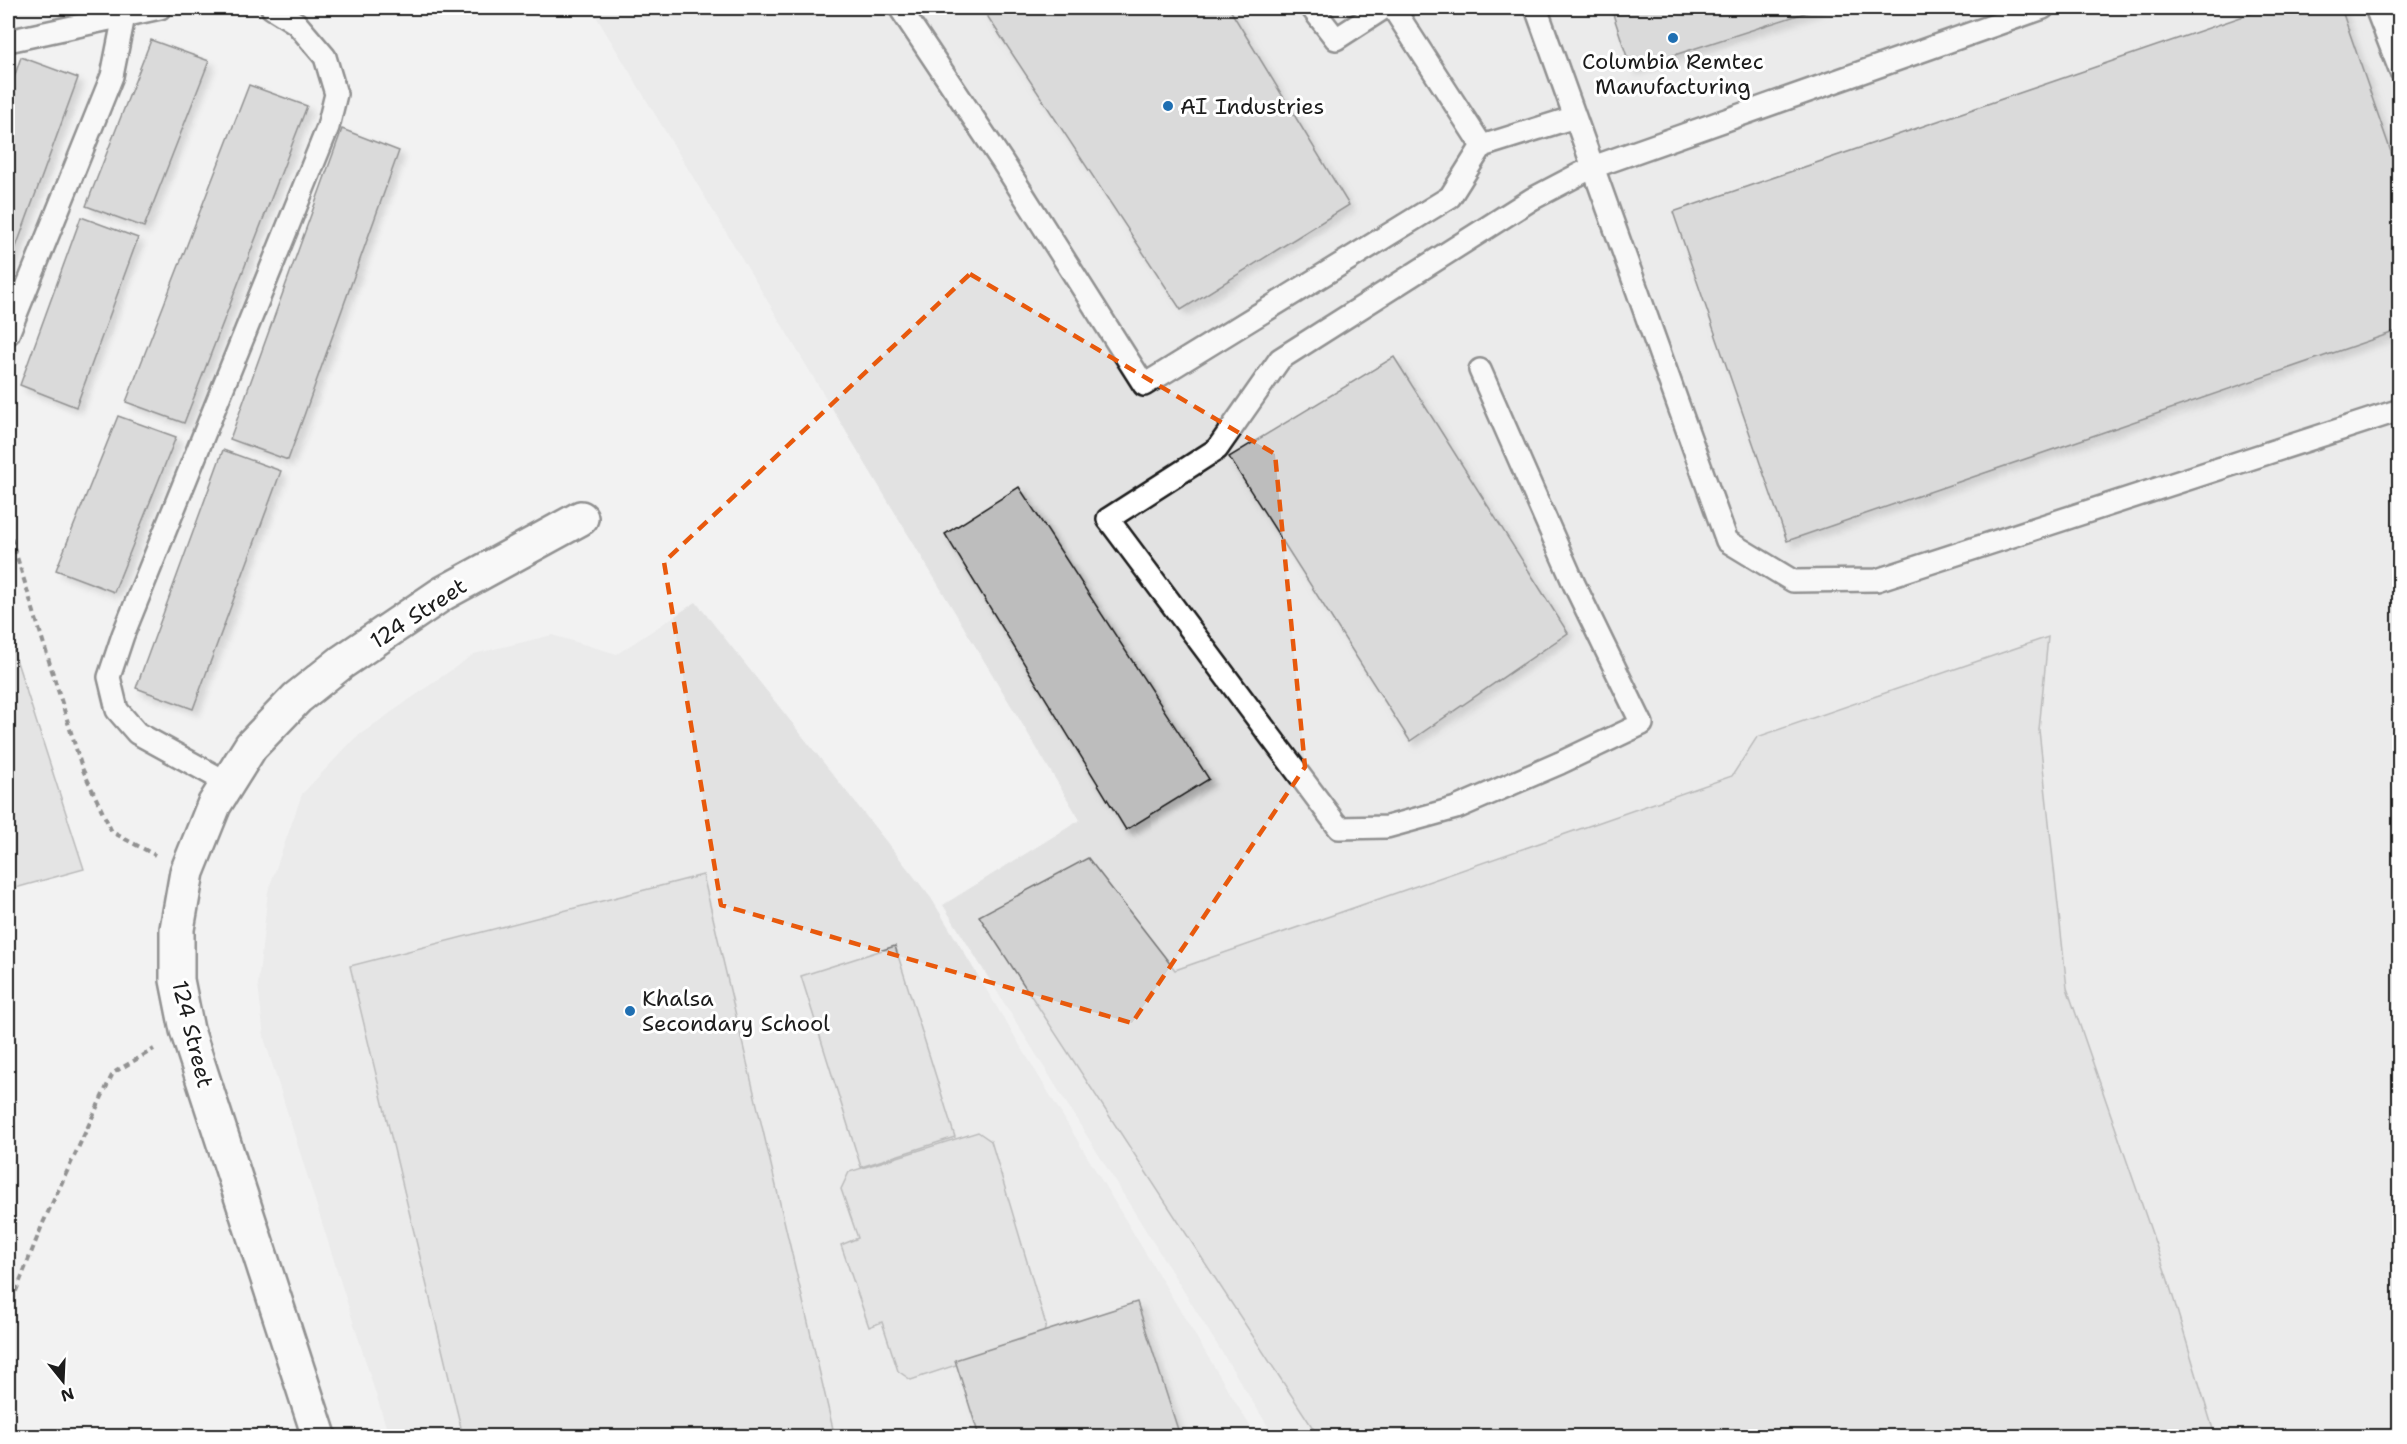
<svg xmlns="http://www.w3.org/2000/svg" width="2407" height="1444" font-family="'Shantell Sans',sans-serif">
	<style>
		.built { fill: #e2e2e2 }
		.green { fill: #d2d2d2; stroke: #777; stroke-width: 1.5 }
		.building { fill: #bdbdbd; stroke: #1c1c1c; stroke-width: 1.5; filter: url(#shadow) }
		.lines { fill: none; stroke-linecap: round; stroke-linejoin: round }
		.service-casing { stroke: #1c1c1c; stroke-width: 26 }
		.minor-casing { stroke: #1c1c1c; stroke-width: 38 }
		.path { stroke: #1c1c1c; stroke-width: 4; stroke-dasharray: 6 4.5; stroke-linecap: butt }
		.service { stroke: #fff; stroke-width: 21 }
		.minor { stroke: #fff; stroke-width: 33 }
		.marked { fill: none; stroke: #e8590c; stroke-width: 4.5; stroke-dasharray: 12 8; stroke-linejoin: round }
		.poi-dot { fill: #1f6fb2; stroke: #fff; stroke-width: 2 }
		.labels { text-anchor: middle; stroke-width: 6; stroke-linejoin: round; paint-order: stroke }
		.poi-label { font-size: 22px; fill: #1c1c1c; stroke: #fff; text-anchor: start }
		.street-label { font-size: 22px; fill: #1c1c1c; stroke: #fff }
	</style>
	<defs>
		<filter id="shadow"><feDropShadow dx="5.5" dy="5.5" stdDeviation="3" flood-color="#0004"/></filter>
	</defs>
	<rect width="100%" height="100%" fill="#f2f2f2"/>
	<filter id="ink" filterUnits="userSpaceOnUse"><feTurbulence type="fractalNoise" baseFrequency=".0167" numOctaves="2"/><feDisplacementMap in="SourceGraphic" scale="12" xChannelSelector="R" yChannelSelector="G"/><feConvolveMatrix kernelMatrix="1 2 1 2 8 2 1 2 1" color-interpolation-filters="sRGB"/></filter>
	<g filter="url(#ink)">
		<path class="built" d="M591,8H2399V1436H1274L943,905L1080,820Z
			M696,602L931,898L1256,1436H389L264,1038L258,984L268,891L302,794L355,738L474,654L552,635L617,654Z"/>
		<path class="green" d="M8,634L84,869L8,890Z
			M2048,637L2039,730L2067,988L2167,1277L2215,1436H1318L979,916L1088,858L1175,970L1732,776L1757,737Z
			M703,875L833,1429L800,1436H463L350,966Z
			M895,946L955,1137L861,1167L801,976Z
			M978,1132L991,1141L1046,1325L1043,1336L911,1380L898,1371L882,1322L869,1327L841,1245L858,1238L841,1189L849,1172Z"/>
		<path class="building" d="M982,8H1229L1349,205L1181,310Z
			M1611,8H1820L1631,69Z
			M2267,8H2341L2400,178V330L1787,541L1673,212Z
			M151,40L209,61L144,227L86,206Z
			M21,57L78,78L8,269V95Z
			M249,85L307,106L184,423L126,402Z
			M342,129L399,151L288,460L230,439Z
			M81,217L138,238L76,407L20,385Z
			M1394,357L1568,633L1410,741L1229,457Z
			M118,416L176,437L114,592L56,570Z
			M223,450L281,471L193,709L136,688Z
			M1019,487L1209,779L1126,830L945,534Z
			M1137,1302L1180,1436H979L955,1360Z"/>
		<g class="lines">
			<g class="service-casing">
				<path id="service" d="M900,8L1002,161L1144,385L1450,197L1482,146L1575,117
					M1312,8L1336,39L1384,8
					M1393,8L1482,146
					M1536,8L1727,541L1793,581L1877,580L2400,410
					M2376,8L2400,70
					M8,41L160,8
					M8,334L112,76L124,16
					M1480,370L1574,584L1642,724L1560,763L1456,808L1387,827L1339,828L1108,519L1217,449L1280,359L1532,199L1593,167L2043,8
					M228,783L137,733L117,710L109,677L123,635L328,127L336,94L325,57L296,23L272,8"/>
			</g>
			<g class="minor-casing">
				<path id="minor" d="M319,1436L187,1030L177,980V929L187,872L214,805L251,746L297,698L342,662L442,594L581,518"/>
			</g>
			<path class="path" d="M8,528L82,768L112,832L155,855
				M8,1311L43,1223L113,1073L154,1049"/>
			<use href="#service" class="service"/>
			<use href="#minor" class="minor"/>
		</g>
	</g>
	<path d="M0 0H2407V1444H0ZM970,274L1275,454L1305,767L1132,1023L721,905L664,562Z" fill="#f2f2f2" fill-opacity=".55" fill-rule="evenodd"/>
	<path class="marked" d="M970,274L1275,454L1305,767L1132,1023L721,905L664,562Z"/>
	<g class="poi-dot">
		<circle cx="1673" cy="38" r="6"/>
		<circle cx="1168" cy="106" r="6"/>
		<circle cx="630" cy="1011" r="6"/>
	</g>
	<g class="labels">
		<g class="poi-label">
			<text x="1673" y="69" text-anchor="middle">Columbia Remtec<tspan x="1673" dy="25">Manufacturing</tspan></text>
			<text x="1180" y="114">AI Industries</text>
			<text x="642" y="1006">Khalsa<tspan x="642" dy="25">Secondary School</tspan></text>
		</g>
		<g class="street-label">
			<text transform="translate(418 613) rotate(-33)" y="8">124 Street</text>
			<text transform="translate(193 1034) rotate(76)" y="8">124 Street</text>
		</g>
	</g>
	<rect width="2407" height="1444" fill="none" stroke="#fff" stroke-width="30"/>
	<rect x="15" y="15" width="2377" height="1414" fill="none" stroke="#1c1c1c" stroke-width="2" filter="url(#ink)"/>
	<g transform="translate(63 1381) rotate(162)" stroke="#ffffff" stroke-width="4.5" paint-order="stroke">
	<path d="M0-4.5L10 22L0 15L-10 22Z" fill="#1c1c1c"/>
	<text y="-9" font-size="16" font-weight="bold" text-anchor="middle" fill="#1c1c1c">N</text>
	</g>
</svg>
